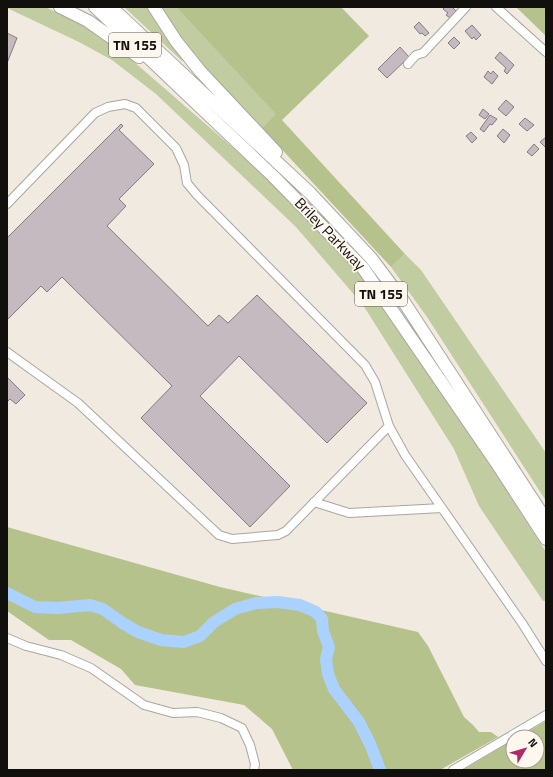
<svg xmlns="http://www.w3.org/2000/svg" width="553" height="777" font-family="'Titillium Web',sans-serif">
	<style>
		.green { fill: #c1cca1 }
		.forest { fill: #b5c28b }
		.lines { fill: none; stroke-linecap: round; stroke-linejoin: round }
		.river { stroke: #abd2ff; stroke-width: 12 }
		.building { fill: #c4bac0; stroke: #847b80 }
		.minor-casing { stroke: #aca59d; stroke-width: 10 }
		.highway-casing { stroke: #aca59d; stroke-width: 14 }
		.minor { stroke: #fff; stroke-width: 8 }
		.highway { stroke: #fff; stroke-width: 12 }
		.labels { text-anchor: middle; stroke-width: 3.5; stroke-linejoin: round; paint-order: stroke }
		.shield { fill: #fef7ee; stroke: #595550; stroke-width: 1 }
		.shield-label { font-size: 14px; font-weight: bold; fill: #12100d }
		.street-label { font-size: 15px; fill: #12100d; stroke: #fef7ee }
	</style>
	<rect width="100%" height="100%" fill="#f1eae1"/>
	<path class="green" d="M7,7H45L86,26L118,48L262,173L359,271L398,322L546,552V601H543L479,506L454,449L363,305L296,227L156,94L112,60L79,42L7,8Z
		M124,7H151L186,59L182,61Z
		M162,7H176L277,114L262,128L198,60L178,34Z
		M405,254L421,270L546,453V501L427,317L391,267Z"/>
	<path class="forest" d="M176,7H341L369,36L282,120L405,254L391,267L262,128L276,114Z
		M516,7H546V36Z
		M7,527L220,587L418,632L428,646L464,717L473,725L479,732H491L498,737L440,770H293L272,729L244,705L135,685L121,669L71,640H49L7,611Z
		M546,721V770H463L513,740V761H537V737H519Z"/>
	<g class="lines">
		<path class="river" d="M7,593L35,607L58,608L90,605L103,609L121,622L138,632L161,640L184,642L200,636L214,622L235,609L256,603L278,602L300,605L316,612L322,619L323,631L329,647L326,659L328,674L334,689L359,722L371,746L380,770"/>
	</g>
	<path class="building" d="M445,7H452L456,11L450,18L446,15L448,13L443,9Z
		M419,22L429,33L425,36L422,33L420,34L414,27Z
		M472,25L481,35L476,40L474,37L472,39L465,31Z
		M7,33L17,38L7,63Z
		M454,37L460,43L454,49L448,43Z
		M400,47L409,57L387,78L378,69Z
		M500,52L514,65L507,74L504,71L506,68L495,58Z
		M488,71L491,74L493,71L498,76L492,84L484,77Z
		M506,100L514,107L506,116L498,109Z
		M483,109L489,114L485,119L479,115Z
		M490,115L497,119L492,125L490,124L484,132L480,129Z
		M525,118L534,125L527,131L519,124Z
		M121,124L123,126L119,130L154,164L119,199L126,206L107,226L208,326L219,315L228,323L257,295L367,403L327,443L239,356L200,396L290,486L250,527L141,418L172,386L62,277L47,292L41,286L7,320V238Z
		M503,129L510,135L504,143L497,136Z
		M471,132L477,138L472,143L466,136Z
		M546,137V148L540,142Z
		M534,144L539,149L532,156L527,152Z
		M7,377L25,395L16,404L10,399L8,401H7Z"/>
	<g class="lines">
		<g class="minor-casing">
			<path id="minor" d="M496,7L546,52
				M408,64L416,55L423,53L466,7
				M7,204L95,113L108,107L125,104L136,108L176,148L184,165L187,183L197,195L365,365L375,382L389,426L405,455L522,623L546,661
				M7,352L78,403L219,535L232,539L278,535L286,531L389,426
				M314,502L349,513L442,508
				M7,638L26,646L61,655L91,668L144,705L173,713L197,712L221,718L242,728L250,745L255,764L254,770
				M453,770L546,715"/>
		</g>
		<g class="highway-casing">
			<path id="highway" d="M60,7L88,21L139,57
				M95,7L273,176L363,268L496,462L546,539
				M111,7L310,193L371,258L404,302L546,520
				M154,7L176,41L200,71L276,152"/>
		</g>
		<use href="#minor" class="minor"/>
		<use href="#highway" class="highway"/>
	</g>
	<g class="labels">
		<g class="shield">
			<rect x="109" y="33" width="52" height="24" rx="3"/>
			<rect x="355" y="282" width="52" height="24" rx="3"/>
		</g>
		<g class="shield-label">
			<text x="135" y="50">TN 155</text>
			<text x="381" y="299">TN 155</text>
		</g>
		<g class="street-label">
			<text transform="translate(330 234) rotate(46)" y="5">Briley Parkway</text>
		</g>
	</g>
	<rect width="553" height="777" fill="none" stroke="#12100d" stroke-width="16"/>
	<g transform="translate(525 749) rotate(52)"><circle r="19" fill="#fef7ee" stroke="#a09b94"/>
	<path d="M0-3L7 15L0 10L-7 15Z" fill="#b12869"/>
	<text y="-6" font-size="11" font-weight="bold" text-anchor="middle" fill="#12100d">N</text>
	</g>
</svg>
